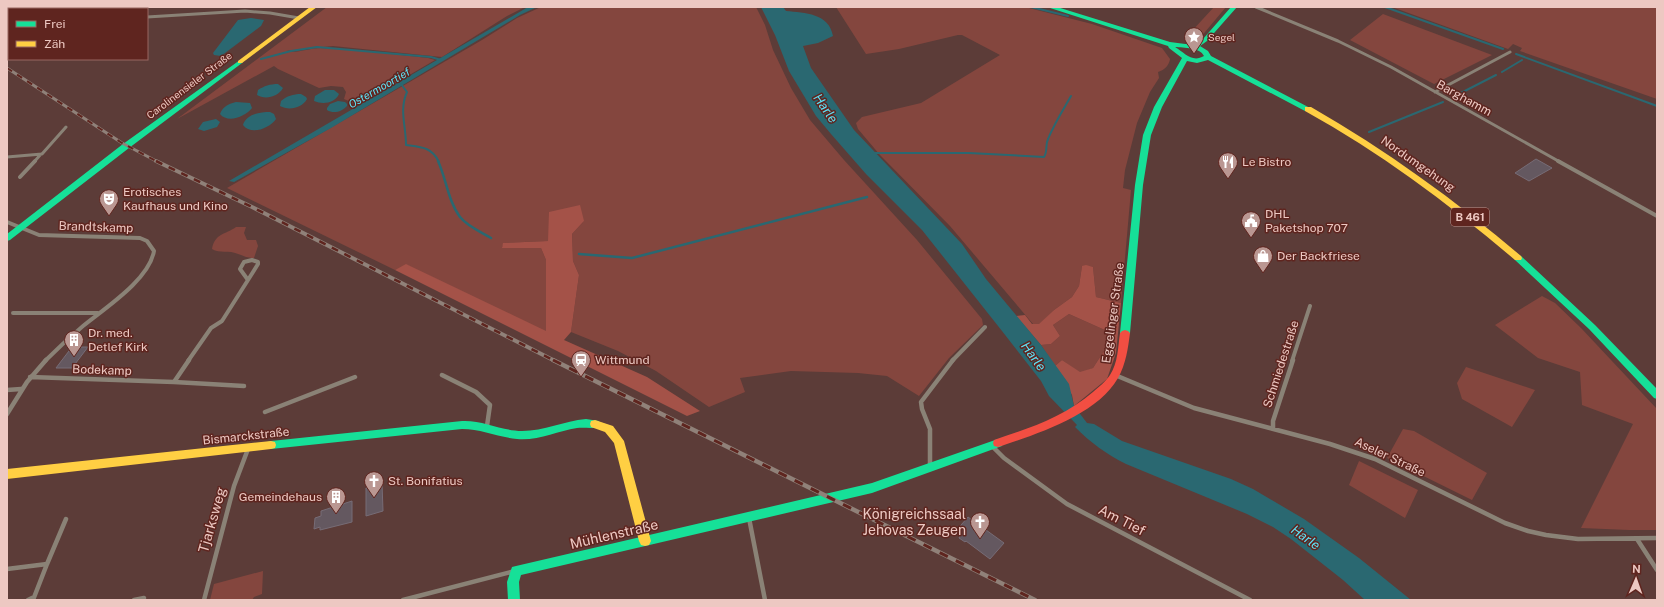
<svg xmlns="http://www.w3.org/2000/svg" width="1664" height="607" font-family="'Public Sans',sans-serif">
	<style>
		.green { fill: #84463e }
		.forest { fill: #a45248 }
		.water { fill: #2a6871 }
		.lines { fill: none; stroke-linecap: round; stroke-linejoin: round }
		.stream-far1 { stroke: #2a6871; stroke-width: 2 }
		.stream { stroke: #2a6871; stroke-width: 2.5 }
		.building { fill: #645860; stroke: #776c76 }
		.street-far2 { stroke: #8a8276; stroke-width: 3 }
		.street-far1 { stroke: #8a8276; stroke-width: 4 }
		.street { stroke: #8a8276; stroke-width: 4.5 }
		.fast { fill: #16e098; fill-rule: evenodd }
		.slow { fill: #ffcf43; fill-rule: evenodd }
		.jam { fill: #f24e42; fill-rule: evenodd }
		.rail-far2-casing { stroke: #908179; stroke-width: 3 }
		.rail-far1-casing { stroke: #908179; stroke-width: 4 }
		.rail-casing { stroke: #908179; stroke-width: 4.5 }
		.rail-far2 { stroke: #5f251f; stroke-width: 2; stroke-dasharray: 6; stroke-linecap: butt }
		.rail-far1 { stroke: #5f251f; stroke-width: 2.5; stroke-dasharray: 7; stroke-linecap: butt }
		.rail { stroke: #5f251f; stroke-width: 3; stroke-dasharray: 9; stroke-linecap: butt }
		.labels { text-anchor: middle; stroke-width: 3; stroke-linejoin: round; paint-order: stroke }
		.far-poi-label { font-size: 10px; fill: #edc8c2; stroke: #5f251f; text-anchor: start }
		.far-street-label { font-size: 10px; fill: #edc8c2; stroke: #5f251f }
		.far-water-label { font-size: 11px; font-style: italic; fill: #5de4f8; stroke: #5f251f }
		.shield { fill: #5f251f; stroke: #c29791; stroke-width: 1 }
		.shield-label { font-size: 11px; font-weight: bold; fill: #edc8c2 }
		.street-label { font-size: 12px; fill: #edc8c2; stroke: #5f251f }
		.poi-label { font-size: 12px; fill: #edc8c2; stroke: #5f251f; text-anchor: start }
		.water-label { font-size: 13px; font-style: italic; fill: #5de4f8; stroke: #5f251f }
		.near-poi-label { font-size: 14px; fill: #edc8c2; stroke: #5f251f; text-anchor: end }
		.near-street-label { font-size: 14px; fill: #edc8c2; stroke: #5f251f }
	</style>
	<rect width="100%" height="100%" fill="#5c3c38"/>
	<path class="green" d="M327,7H525L507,16L442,57L333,46L286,51C296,54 309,48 320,48C356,49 392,54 428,58L435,60L358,105L344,99L346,92L343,87L331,86L319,88L278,69L274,66L177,119Z
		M541,7H756L765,25L773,50L791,88L810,120L844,160L917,240L982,319L983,325L949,358L919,396L887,376L858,373L791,371L740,378L745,392L709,407L656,371L618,351L571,332L579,275L573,261L572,234L584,221L548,241L504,243L502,247L541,248L546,260V332L407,265L395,270L227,188L482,40L517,18Z
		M836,7H1025L1092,24L1162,48L1170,59C1169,65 1165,70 1158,72L1159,78L1150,92L1137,123L1125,170L1123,188L1131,190L1121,303L1096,297L1093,267L1082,266L1079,286L1072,297L1054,310L1039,325L1033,324L950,226L880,155L858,129L856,123L862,117L921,103L1000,55L962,35H958L899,49L866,54Z
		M1214,7H1226L1200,38L1191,32Z
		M1392,7H1657V99L1520,51L1522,48L1513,44L1508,49Z
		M1383,14L1492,55L1434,84L1350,40Z
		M236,227H246L244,233L247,240H256L258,246L254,258C244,258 239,253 231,252C224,251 218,253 212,249C215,233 225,235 236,227Z
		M1542,296L1555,303L1581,328L1657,409V530H1629L1581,528L1633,424L1582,405L1580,372L1538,358L1495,325Z
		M1069,314L1107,331L1104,351L1093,368L1080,373L1062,360L1055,366L1041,345L1051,344L1060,336L1053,325Z
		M1466,367L1535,390L1512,427L1462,399L1457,383Z
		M1403,429L1414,431L1487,473L1472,500L1387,458Z
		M1359,461L1418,490L1405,518L1349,485Z
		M263,571L262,594L254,597L252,600H210L214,584Z"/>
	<path class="forest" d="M580,205L584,221L572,234L573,261L579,275L571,332L564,340L647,377L700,411L687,416L395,270L406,264L546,331V260L541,248H502L503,243L548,241L549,212Z
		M1086,265L1093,267L1096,297L1121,303L1116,353L1107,379L1074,406L1072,395L1055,366L1062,360L1080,372L1093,368L1104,351L1107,331L1069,314L1053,325L1060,336L1051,344L1041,345L1016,316L1025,315L1032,324H1039L1054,310L1072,297L1079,286L1082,266Z"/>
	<path class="water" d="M528,7H537L520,15L331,128L234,182L229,181Z
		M761,7H783L786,11C805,13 829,13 833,36L818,43L803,46L811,68L854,130L962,244L986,279L1041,345L1069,384L1074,406L1087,423L1094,424L1122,441L1231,479L1253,489L1304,519L1359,558L1411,600H1365L1343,580L1291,539L1273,527L1247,514L1126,464C1106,454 1091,443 1075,427L1077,425L1049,396L1041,381L1002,331L922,230L866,174L831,134L816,116L789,71L775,35Z
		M251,18L264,20L261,26L221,56L214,55L213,53L238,20Z
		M278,84L283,88C278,97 265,100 257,95L258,90C264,86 270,84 278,84Z
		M325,90H334L339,94C335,103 323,105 314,101L315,96Z
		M301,94L306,97L307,99C302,108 289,111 280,106L281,101C287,96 293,94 301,94Z
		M338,101L345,102L347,104V106C342,112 333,114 327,110V108L330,104Z
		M236,102L250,103L252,108C246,116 228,124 220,114C223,106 229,104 236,102Z
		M270,112L274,114L276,119C270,128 251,136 243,125C246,114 260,112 270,112Z
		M216,119L220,122L217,127L204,131L198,129L203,122Z"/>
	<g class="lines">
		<path class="stream-far1" d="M1031,7L1068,16
			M1385,7L1503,49
			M1516,54L1657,106
			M261,59L291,51L317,47L431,57L441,60
			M1502,72L1522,60
			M401,84L407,92C399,110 406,126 406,145C421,147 432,147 439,162
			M1455,96L1496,75
			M1369,132L1443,102
			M871,153H969L1044,157C1048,151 1045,145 1048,139C1054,124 1063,110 1071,96"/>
		<path class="stream" d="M438,161C446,178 448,201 460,217C467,226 481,232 491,238
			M579,254L632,258L867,197"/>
	</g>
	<path class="building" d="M1536,159L1552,168L1529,181L1515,173Z
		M72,347H88L72,368H56Z
		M382,483L383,511L366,516V488Z
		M352,501V522L320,530V527L314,529L315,518L321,516V511Z
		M968,517L1004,543L990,559L966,541L965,542L959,538L960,536L955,532Z"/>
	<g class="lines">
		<path class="street-far2" d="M1256,7L1338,41L1391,67L1560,162
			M147,17L245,11L270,13L299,18
			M1435,92L1510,52
			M7,157L42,154L66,127
			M34,162L41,154"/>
		<path class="street-far1" d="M1558,161L1657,216
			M20,177L35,161
			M7,222L39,235L140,238L147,241L154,251C149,280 105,308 83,326C70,337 57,349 45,361
			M252,260L258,262V264L248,280L240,269L244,262Z
			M13,313H98
			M188,361L211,328L222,321L248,280
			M952,361L985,327
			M1292,361L1310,306"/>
		<path class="street" d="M442,375L476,392L490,405L487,426
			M1115,375L1194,408L1330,444L1375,459L1505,523L1528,531L1546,535L1578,539L1657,538
			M30,377L174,382L189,360
			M174,382L244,386
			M7,390L21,389
			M265,412L355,377
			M7,414L27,382L46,360
			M1273,428V421L1293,360
			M992,446L1004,458L1067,504L1250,600
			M930,467V429L922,409L921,402L953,360
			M749,518L765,600
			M1637,539L1657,570
			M47,564L66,519
			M7,569L47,564L33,600
			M28,600L34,597
			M134,600L144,598
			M204,600L234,486L248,449
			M403,600L515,571"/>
		<path class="fast" d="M1047,7H1057L1170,42L1193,45L1203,39L1231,7H1237L1207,41L1200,46L1208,51L1211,56L1312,109L1311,111H1305L1208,60L1197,63L1187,61L1162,107L1151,135L1143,185L1130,333L1128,335H1122L1120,333L1135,185L1143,135L1154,107L1182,58L1169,48L1168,46ZM1175,47C1184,48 1200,47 1204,56C1192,63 1185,53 1175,47Z
			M240,60L243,62L242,63L129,148L10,240L7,241V234L123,144Z
			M1518,255L1521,256L1595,325L1657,389V399L1654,398L1589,329L1515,260L1514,258L1515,256Z
			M586,419L599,421L600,424L599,427C592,429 584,427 577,428C557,431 538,441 517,439C498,437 481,429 462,429L271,449L267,448L266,445L267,442L271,441L462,421C483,420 502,431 522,431C544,431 564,421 586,419Z
			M998,439L1002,440L1003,443L1002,446L872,493L521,575L519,582L520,600H508L507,582L512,567L516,566L872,483Z"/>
		<path class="slow" d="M310,7H317L242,63H238V61Z
			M1305,107H1311C1386,150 1455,200 1521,256L1522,258L1521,260H1515C1449,204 1381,153 1305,111Z
			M595,420L613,426L624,441L651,541L649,545L645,546L641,545L639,541L614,443L605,432L591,427L590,424L591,421Z
			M271,441L275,442L276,445L275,448L271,449L7,479V469Z"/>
		<path class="jam" d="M1125,330L1128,331L1130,333C1128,348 1126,364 1118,378C1097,415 1037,434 998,447L994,446L993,443L994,440C1030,428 1064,417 1093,392C1099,387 1106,381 1110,375C1118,363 1118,347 1120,333L1122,331Z"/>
		<g class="rail-far2-casing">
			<path id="rail-far2" d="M7,68L122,143L158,162"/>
		</g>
		<g class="rail-far1-casing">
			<path id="rail-far1" d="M156,161L252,207L555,361"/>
		</g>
		<g class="rail-casing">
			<path id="rail" d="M553,360L1035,600"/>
		</g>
		<use href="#rail-far2" class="rail-far2"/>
		<use href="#rail-far1" class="rail-far1"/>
		<use href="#rail" class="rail"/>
	</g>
	<defs>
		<g id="sight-pin" transform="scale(1)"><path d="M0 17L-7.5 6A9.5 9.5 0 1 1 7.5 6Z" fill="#ba9792" stroke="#5f251f"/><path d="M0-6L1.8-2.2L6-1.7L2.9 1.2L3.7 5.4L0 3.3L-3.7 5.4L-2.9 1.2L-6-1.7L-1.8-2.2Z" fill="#fff"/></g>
		<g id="restaurant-pin" transform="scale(1)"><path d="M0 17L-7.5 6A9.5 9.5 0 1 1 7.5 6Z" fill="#ba9792" stroke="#5f251f"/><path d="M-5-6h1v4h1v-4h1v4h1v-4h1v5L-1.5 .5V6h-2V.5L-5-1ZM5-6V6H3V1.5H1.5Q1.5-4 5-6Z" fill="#fff"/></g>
		<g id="theatre-pin" transform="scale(1)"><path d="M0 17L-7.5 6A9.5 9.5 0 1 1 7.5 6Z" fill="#ba9792" stroke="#5f251f"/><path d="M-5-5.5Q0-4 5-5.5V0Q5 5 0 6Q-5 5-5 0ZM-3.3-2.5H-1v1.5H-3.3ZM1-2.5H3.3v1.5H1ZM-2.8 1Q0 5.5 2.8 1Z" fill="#fff"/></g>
		<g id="civic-pin" transform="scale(1)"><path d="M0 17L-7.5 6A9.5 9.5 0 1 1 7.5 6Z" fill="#ba9792" stroke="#5f251f"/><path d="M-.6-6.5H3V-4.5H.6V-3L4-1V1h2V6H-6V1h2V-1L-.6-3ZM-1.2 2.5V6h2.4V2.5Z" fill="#fff"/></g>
		<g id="shop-pin" transform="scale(1)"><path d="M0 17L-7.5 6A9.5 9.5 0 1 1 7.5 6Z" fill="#ba9792" stroke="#5f251f"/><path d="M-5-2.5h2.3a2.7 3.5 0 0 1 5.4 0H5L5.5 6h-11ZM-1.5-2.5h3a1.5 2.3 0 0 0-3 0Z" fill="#fff"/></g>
		<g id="building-pin" transform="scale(1)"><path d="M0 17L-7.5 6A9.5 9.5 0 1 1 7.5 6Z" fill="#ba9792" stroke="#5f251f"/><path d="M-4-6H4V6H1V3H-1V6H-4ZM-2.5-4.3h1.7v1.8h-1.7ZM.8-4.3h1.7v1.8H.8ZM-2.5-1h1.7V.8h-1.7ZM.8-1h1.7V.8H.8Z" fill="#fff"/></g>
		<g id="station-pin" transform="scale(1)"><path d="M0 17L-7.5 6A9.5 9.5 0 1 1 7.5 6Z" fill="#ba9792" stroke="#5f251f"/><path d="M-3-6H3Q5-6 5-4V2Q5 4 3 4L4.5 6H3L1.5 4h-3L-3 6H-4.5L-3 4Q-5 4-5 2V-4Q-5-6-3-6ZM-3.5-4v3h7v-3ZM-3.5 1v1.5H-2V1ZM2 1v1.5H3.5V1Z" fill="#fff"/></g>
		<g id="church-pin" transform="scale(1)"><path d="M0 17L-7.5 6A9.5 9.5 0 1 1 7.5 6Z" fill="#ba9792" stroke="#5f251f"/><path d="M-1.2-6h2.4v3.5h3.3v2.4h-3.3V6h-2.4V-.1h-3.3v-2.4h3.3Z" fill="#fff"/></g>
	</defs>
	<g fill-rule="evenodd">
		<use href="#sight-pin" x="1194" y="37"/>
		<use href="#restaurant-pin" x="1228" y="162"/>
		<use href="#theatre-pin" x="109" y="199"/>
		<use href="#civic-pin" x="1251" y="221"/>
		<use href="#shop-pin" x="1263" y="256"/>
		<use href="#building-pin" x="74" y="340"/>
		<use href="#station-pin" x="581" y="360"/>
		<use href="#church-pin" x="374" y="481"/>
		<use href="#building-pin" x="336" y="497"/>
		<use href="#church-pin" x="980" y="522"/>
	</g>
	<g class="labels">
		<g class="far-poi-label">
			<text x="1208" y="41">Segel</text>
		</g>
		<g class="far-street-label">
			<text transform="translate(189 85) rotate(-37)" y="4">Carolinensieler Straße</text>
		</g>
		<g class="far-water-label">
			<text transform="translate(379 88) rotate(-30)" y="4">Ostermoortief</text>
		</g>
		<rect class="shield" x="1451" y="208" width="38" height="18" rx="3"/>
		<g class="shield-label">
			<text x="1470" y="221">B 461</text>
		</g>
		<g class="street-label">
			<text transform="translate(1464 98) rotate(29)" y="4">Barghamm</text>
			<text transform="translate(1418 164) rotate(35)" y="4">Nordumgehung</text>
			<text transform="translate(96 227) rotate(2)" y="4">Brandtskamp</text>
			<text transform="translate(1113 313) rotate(-82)" y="4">Eggelinger Straße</text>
			<text transform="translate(1281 364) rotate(-72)" y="4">Schmiedestraße</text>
			<text transform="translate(102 370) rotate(2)" y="4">Bodekamp</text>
			<text transform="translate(246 436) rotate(-6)" y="4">Bismarckstraße</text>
			<text transform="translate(1390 457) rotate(25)" y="4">Aseler Straße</text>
		</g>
		<g class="poi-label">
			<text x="1242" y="166">Le Bistro</text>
			<text x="123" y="196">Erotisches<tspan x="123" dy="14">Kaufhaus und Kino</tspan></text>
			<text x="1265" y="218">DHL<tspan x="1265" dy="14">Paketshop 707</tspan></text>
			<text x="1277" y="260">Der Backfriese</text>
			<text x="88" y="337">Dr. med.<tspan x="88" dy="14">Detlef Kirk</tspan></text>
			<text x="595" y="364">Wittmund</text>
			<text x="388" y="485">St. Bonifatius</text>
			<text x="322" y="501" text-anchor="end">Gemeindehaus</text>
		</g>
		<g class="water-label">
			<text transform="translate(826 108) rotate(55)" y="5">Harle</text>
			<text transform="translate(1034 356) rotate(54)" y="5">Harle</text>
			<text transform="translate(1306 537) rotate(36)" y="5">Harle</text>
		</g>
		<g class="near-poi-label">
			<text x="966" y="519">Königreichssaal<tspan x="966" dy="16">Jehovas Zeugen</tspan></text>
		</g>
		<g class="near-street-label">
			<text transform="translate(212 520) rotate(-74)" y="5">Tjarksweg</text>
			<text transform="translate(1122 520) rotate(27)" y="5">Am Tief</text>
			<text transform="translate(614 534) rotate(-13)" y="5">Mühlenstraße</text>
		</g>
	</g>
	<rect width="1664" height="607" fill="none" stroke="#edc8c2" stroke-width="16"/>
	<rect x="8" y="8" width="140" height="52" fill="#5f251f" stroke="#986660"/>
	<rect x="16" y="21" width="20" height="6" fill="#16e098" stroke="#986660"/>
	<text x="44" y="28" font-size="12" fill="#edc8c2">Frei</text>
	<rect x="16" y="41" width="20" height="6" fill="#ffcf43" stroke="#986660"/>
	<text x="44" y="48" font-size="12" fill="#edc8c2">Zäh</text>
	<g transform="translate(1636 579) rotate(2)" stroke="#5f251f" stroke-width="3" paint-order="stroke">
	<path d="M0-3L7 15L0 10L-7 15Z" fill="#edc8c2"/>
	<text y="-6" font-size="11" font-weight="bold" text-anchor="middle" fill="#edc8c2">N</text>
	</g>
</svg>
